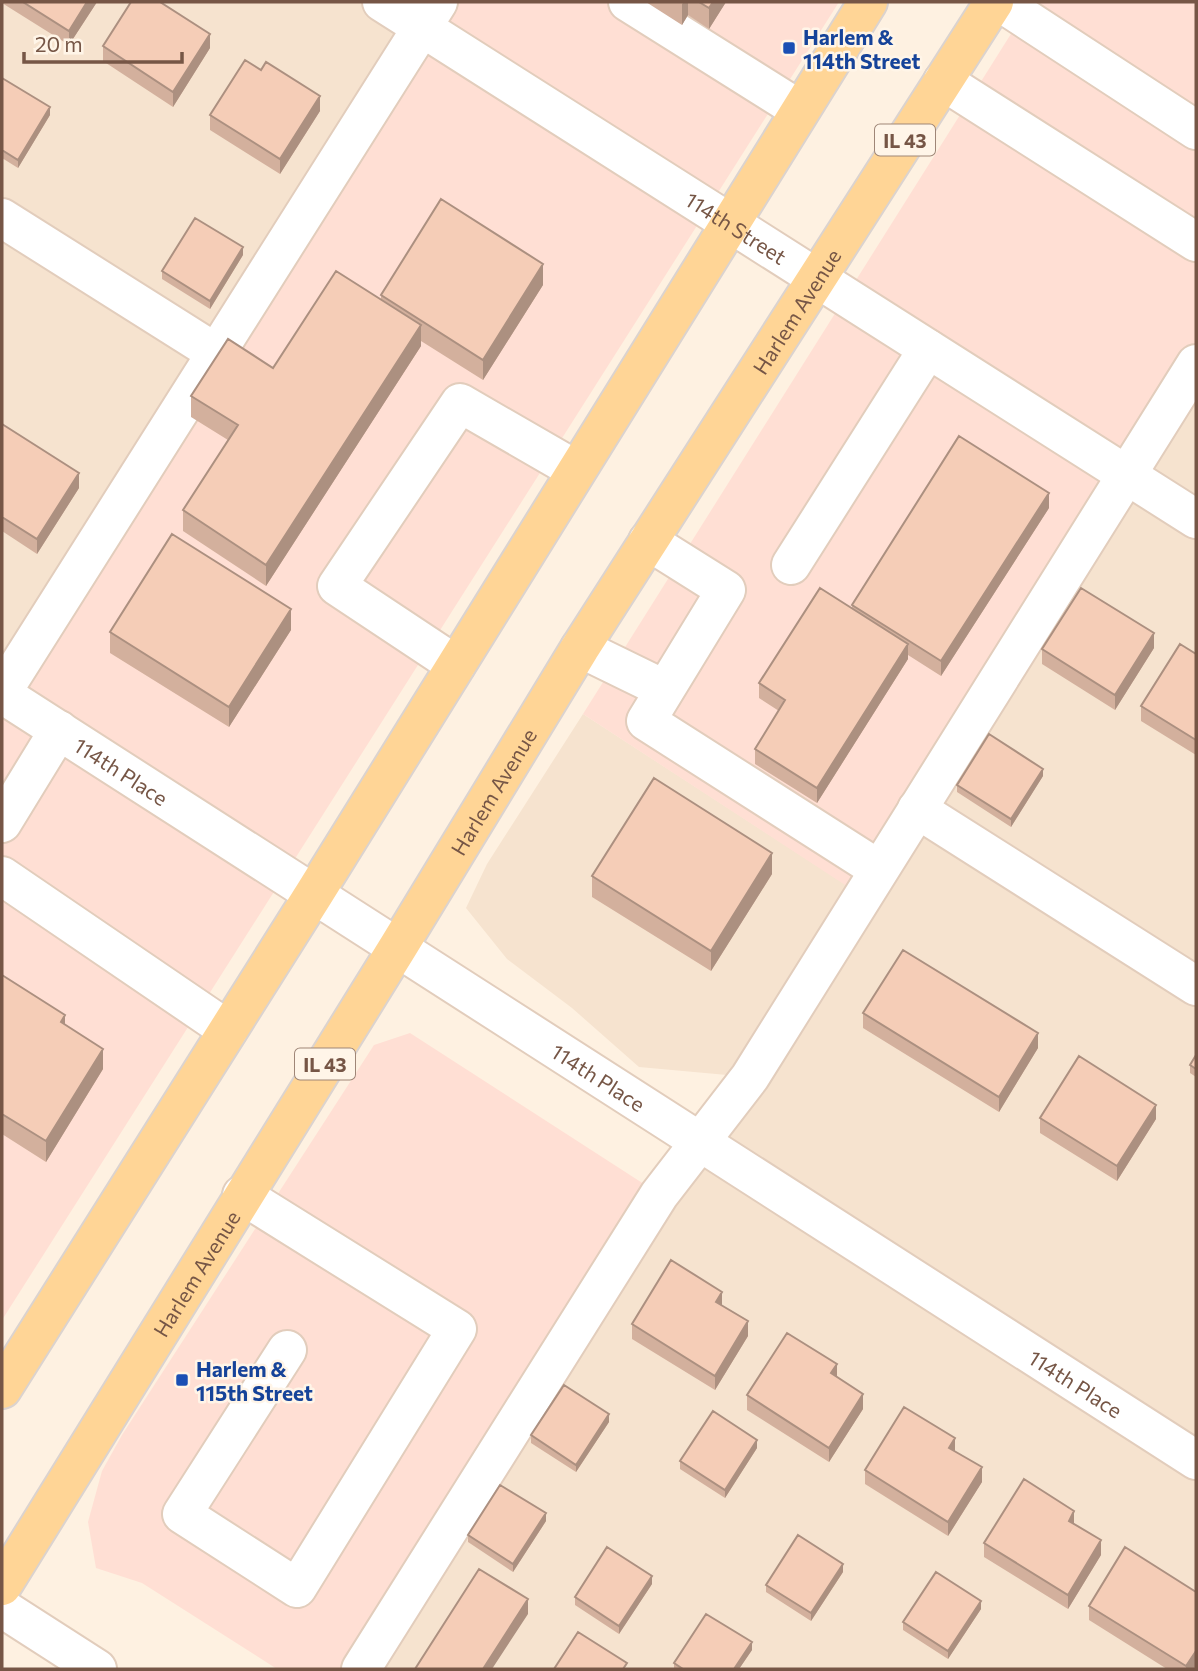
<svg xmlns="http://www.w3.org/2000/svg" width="1198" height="1671" font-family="Commissioner,sans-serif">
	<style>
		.residential { fill: #f6e3cf }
		.commercial { fill: #ffdfd4 }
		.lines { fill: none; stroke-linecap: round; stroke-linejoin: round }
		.minor-casing { stroke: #e2cdbc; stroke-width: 42 }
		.major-casing { stroke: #dbd3cf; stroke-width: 42 }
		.minor { stroke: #fff; stroke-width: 38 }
		.major { stroke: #ffd596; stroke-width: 38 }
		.wall { fill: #d3b09d }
		.shaded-wall { fill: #ac9080 }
		.building { fill: #f5cdb7; stroke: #ac9080; stroke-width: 2 }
		.transit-dot { fill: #1a4fb4; stroke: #fff5e8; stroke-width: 2.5 }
		.labels { text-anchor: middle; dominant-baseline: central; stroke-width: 5; stroke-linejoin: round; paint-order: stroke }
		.shield { fill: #fff5e8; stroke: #9f8677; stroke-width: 2 }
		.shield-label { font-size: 19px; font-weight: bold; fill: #765646 }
		.transit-label { font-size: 21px; font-weight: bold; fill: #164399; stroke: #fff5e8; text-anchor: start }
		.street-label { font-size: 21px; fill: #765646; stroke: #fff5e8 }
	</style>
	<rect width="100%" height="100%" fill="#fef1e1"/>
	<path class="residential" d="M2,2H438L2,692Z
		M1196,364V1669H341L474,1462L749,1077L639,1067L572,1008L507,959L466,908L487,864L583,714L862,895Z"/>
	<path class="commercial" d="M438,2H839L2,1320V692Z
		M1031,2H1196V364L862,896L583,714Z
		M410,1033L647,1186L474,1462L341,1669H277L142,1583L96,1568L88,1522L102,1471L122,1435L374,1045Z"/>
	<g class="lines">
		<g class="minor-casing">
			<g id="minor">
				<path id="s1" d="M382,2L1196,519"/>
				<path d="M628,2L800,110"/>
				<path d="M1000,2L1196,130"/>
				<path d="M943,81L1196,242"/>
				<path d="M2,218L216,353"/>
				<path d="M648,541L726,590L646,721L878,869"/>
				<path d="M791,565L928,349"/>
				<path d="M580,648L664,689"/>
				<path d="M456,665L337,586L460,403L576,470"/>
				<path d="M2,692L438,2"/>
				<path id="s2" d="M2,694L1196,1460"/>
				<path d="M917,809L1196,986"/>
				<path d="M2,823L59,730"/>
				<path d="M2,876L228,1030"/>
				<path d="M242,1195L457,1329L297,1588L182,1514L287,1350"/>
				<path d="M2,1608L97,1669"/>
				<path d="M361,1669L659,1195L750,1077L1196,364"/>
			</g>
		</g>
		<g class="major-casing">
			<g id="major">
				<path d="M2,1389L314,894L868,2"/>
				<path id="s3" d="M2,1586L398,947L580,648L994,2"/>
			</g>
		</g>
		<use href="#minor" class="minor"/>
		<use href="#major" class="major"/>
	</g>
	<path class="wall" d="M2,2H97L69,45L2,3Z
		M646,2H726L709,29L688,15L682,25Z
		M103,46L210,48L173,107L103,61Z
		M2,79L50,115L18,168L2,158Z
		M320,111L280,174L210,130V115Z
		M243,255L210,309L162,279V271Z
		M543,285L483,380L421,341V346L266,586L183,531V510L228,440L191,417V396L273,368L381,300V295Z
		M2,424L79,488L37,554L2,531Z
		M1049,508L941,676L908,655V659L817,803L755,764V749L779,711L759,698V683L852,608V605Z
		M291,630L229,727L110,653V632Z
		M1154,648L1115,710L1042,664V649Z
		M1196,654V755L1141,721V706Z
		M1043,776L1011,827L957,792V785Z
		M772,874L711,971L592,897V876Z
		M2,975L65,1025L103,1069L46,1162L2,1134Z
		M863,1013L1038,1048L999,1112L863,1028Z
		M1196,1055V1077L1190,1073V1065Z
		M1040,1118L1156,1119L1117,1181L1040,1133Z
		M722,1305L748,1336L715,1390L632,1339V1324Z
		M747,1395L863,1409L829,1462L747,1410Z
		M609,1422L576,1472L531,1443V1435Z
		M757,1448L725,1498L680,1469V1461Z
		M865,1470L982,1482L948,1536L865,1484Z
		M546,1521L513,1572L468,1542V1535Z
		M1074,1524L1101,1555L1068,1609L984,1557V1543Z
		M843,1572L811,1621L766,1592V1585Z
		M652,1584L619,1634L575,1605V1597Z
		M1196,1592V1665L1194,1669H1167L1089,1620V1606Z
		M981,1609L948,1659L903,1630V1622Z
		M752,1650L739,1669H674V1663Z"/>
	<path class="shaded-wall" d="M87,2H97L69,45V31Z
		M684,2H688V15L682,25V4Z
		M713,2H726L709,29V8Z
		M210,34V48L173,107V92Z
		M320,96V111L280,174V159Z
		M50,107V115L18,168V160Z
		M243,247V255L210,309V301Z
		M543,264V285L483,380V360Z
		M421,325V346L266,586V565Z
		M79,473V488L37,554V539Z
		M1049,493V508L941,676V661Z
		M291,609V630L229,727V707Z
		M1154,633V648L1115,710V695Z
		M908,644V659L817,803V788Z
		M1043,769V776L1011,827V819Z
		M772,853V874L711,971V951Z
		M65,1015V1035L61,1022Z
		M1038,1033V1048L999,1112V1097Z
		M103,1049V1069L46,1162V1141Z
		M1156,1105V1119L1117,1181V1166Z
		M722,1292V1307L716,1302Z
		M748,1321V1336L715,1390V1376Z
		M837,1364V1379L831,1373Z
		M863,1394V1409L829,1462V1448Z
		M609,1414V1422L576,1472V1465Z
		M955,1438V1453L949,1448Z
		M757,1440V1448L725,1498V1490Z
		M982,1467V1482L948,1536V1522Z
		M1074,1511V1526L1069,1521Z
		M546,1513V1521L513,1572V1564Z
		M1101,1540V1555L1068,1609V1595Z
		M843,1564V1572L811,1621V1613Z
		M652,1576V1584L619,1634V1626Z
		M528,1599V1614L492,1669H483Z
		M981,1601V1609L948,1659V1651Z
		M752,1642V1650L739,1669H734Z
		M1196,1651V1665L1194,1669H1186V1666Z"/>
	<path class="building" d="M23,2H87L69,31Z
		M131,2H160L210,34L173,92L103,46Z
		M699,2H713L709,8Z
		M245,60L261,70L266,62L320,96L280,159L210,115Z
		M2,78L50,107L18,160L2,150Z
		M441,199L543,264L483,360L381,295Z
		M195,218L243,247L210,301L162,271Z
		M336,271L421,325L266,565L183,510L238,425L191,396L228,339L273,368Z
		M2,424L79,473L37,539L2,517Z
		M959,436L1049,493L941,661L852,605Z
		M172,534L291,609L229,707L110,632Z
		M820,588L908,644L817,788L755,749L785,700L759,683Z
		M1081,588L1154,633L1115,695L1042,649Z
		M1180,644L1196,654V740L1141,706Z
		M989,734L1043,769L1011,819L957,785Z
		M654,778L772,853L711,951L592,876Z
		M903,950L1038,1033L999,1097L863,1013Z
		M2,975L65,1015L61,1022L103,1049L46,1141L2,1114Z
		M1196,1055V1069L1190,1065Z
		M1079,1056L1156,1105L1117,1166L1040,1118Z
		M671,1260L722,1292L716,1302L748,1321L715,1376L632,1324Z
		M787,1333L837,1364L831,1373L863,1394L829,1448L747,1395Z
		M564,1385L609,1414L576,1465L531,1435Z
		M904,1407L955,1438L949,1448L982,1467L948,1522L865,1470Z
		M713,1411L757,1440L725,1490L680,1461Z
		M1024,1479L1074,1511L1069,1521L1101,1540L1068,1595L984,1543Z
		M500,1485L546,1513L513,1564L468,1535Z
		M798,1535L843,1564L811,1613L766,1585Z
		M607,1547L652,1576L619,1626L575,1597Z
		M1125,1547L1196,1592V1651L1186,1666L1089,1606Z
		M479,1569L528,1599L483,1669H415Z
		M936,1572L981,1601L948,1651L903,1622Z
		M706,1614L752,1642L734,1669H683L674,1663Z
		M578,1632L627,1663L623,1669H554Z"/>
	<g class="transit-dot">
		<rect x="782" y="41" width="14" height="14" rx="3.5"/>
		<rect x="175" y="1373" width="14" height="14" rx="3.5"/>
	</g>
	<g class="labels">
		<g class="shield">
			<rect x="875" y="124.5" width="60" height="31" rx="5"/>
			<rect x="295" y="1048.5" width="60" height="31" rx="5"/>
		</g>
		<g class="shield-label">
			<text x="905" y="140">IL 43</text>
			<text x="325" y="1064">IL 43</text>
		</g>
		<g class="transit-label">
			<text x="803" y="36">Harlem &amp;<tspan x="803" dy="24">114th Street</tspan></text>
			<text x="196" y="1368">Harlem &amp;<tspan x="196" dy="24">115th Street</tspan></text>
		</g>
		<g class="street-label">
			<text stroke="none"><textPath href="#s1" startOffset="420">114th Street</textPath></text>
			<text stroke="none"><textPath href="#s3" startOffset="1502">Harlem Avenue</textPath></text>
			<text stroke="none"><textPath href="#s2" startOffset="142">114th Place</textPath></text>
			<text stroke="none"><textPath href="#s3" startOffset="934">Harlem Avenue</textPath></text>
			<text stroke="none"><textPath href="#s2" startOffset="709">114th Place</textPath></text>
			<text stroke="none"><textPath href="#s3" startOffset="368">Harlem Avenue</textPath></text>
			<text stroke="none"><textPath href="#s2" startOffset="1276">114th Place</textPath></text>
		</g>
	</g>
	<rect width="1198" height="1671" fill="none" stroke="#765646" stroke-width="7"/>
	<path d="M24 52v10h158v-10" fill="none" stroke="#765646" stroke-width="3.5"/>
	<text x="35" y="52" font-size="21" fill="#765646" stroke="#fff5e8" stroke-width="5" paint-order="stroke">20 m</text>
</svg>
